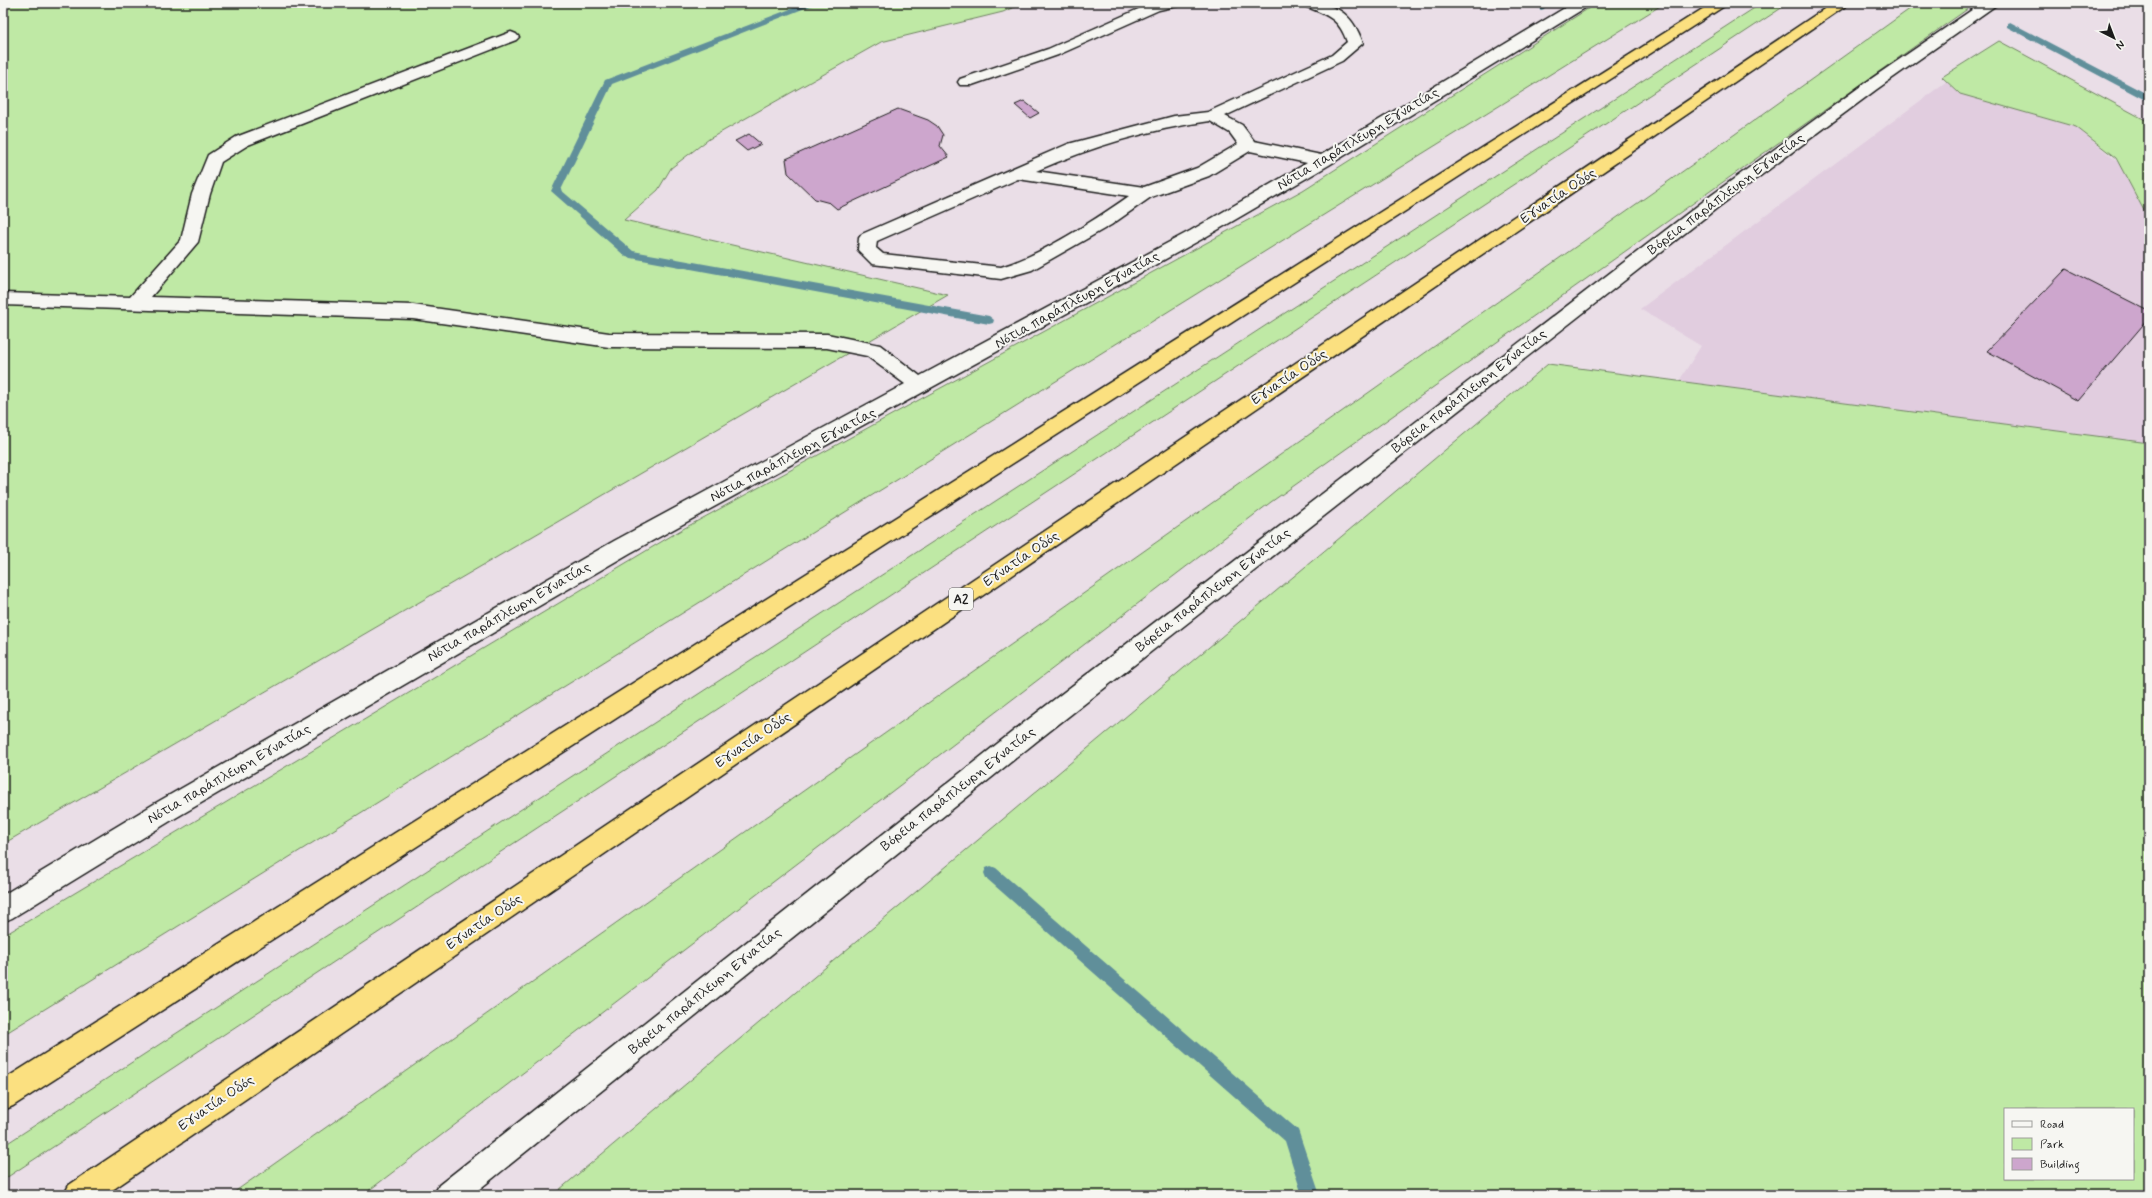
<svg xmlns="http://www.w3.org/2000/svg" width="2152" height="1198" font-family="Mynerve,sans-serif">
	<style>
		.built { fill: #e1cddf }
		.green { fill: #bfe9a5; stroke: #6e8260; fill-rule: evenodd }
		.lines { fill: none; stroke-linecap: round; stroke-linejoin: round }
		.stream { fill: #608f9a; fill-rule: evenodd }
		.building { fill: #cda6cd; stroke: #1c1c1c }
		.minor-casing { stroke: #1c1c1c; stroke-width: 3 }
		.highway-casing { stroke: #1c1c1c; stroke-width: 3 }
		.minor { fill: #f6f6f2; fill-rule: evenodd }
		.highway { fill: #fbe080; fill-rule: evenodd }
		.labels { text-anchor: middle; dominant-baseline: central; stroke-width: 4; stroke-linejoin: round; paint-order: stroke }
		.shield { fill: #f6f6f2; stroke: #5d5d5c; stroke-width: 1 }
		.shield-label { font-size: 13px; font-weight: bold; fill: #1c1c1c }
		.street-label { font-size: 14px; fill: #1c1c1c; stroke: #f6f6f2 }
	</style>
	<rect width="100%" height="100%" fill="#eadee7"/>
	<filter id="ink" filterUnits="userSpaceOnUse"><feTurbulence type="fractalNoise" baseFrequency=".025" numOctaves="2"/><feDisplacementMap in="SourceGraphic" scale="8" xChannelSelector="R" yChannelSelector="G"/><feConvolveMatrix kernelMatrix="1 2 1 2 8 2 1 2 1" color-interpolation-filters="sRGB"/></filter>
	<g filter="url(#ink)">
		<path class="built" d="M1947,81L1960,94L2076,127L2119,163L2149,220V443L1679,381L1701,346L1640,309Z"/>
		<path class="green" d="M3,3H1023L1003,12L881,42L709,139L671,168L658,190L624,220L948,295L3,844Z
			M1597,3H1665L3,1035V936L681,530L1303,190Z
			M1762,3H1789L3,1180V1146Z
			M1918,3H1976L1271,502L363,1195H230L1703,157Z
			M1999,41L2149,122V220L2116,158L2076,127L1960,94L1942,77Z
			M1548,364L2149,443V1195H553ZM2005,1109H2133V1179H2005Z"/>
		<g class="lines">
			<path class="stream" d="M806,3H818L612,84L561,190L633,251L989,316L994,320L993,323L989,324L626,257L551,191L605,80Z
				M1539,3H1547L1544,9L1541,10L1537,7Z
				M2010,22L2149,95V102L2007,27V23Z
				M991,866L996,868L1298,1130L1320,1195H1302L1285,1141L986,878L984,873L986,868Z"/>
		</g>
		<path class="building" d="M1024,101L1039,113L1030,118L1015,105Z
			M898,109L928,120L937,126L943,135L940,146L949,157L837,209L830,203L815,199L788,173L786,159Z
			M749,134L761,144L747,151L735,141Z
			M2066,269L2149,311V318L2078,401L1987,351Z"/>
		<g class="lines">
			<g class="minor-casing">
				<path id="minor" d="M1152,3H1179L1177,6L1159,10L1058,55L972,85H960L958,82L960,79L1048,49Z
					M1303,3C1335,3 1351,11 1363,43L1342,61L1225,116L1242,125L1254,141L1321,155L1573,3H1590L1588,6L1329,165L1202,239L630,553L172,820L12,918L3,922V895L154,804L614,541L905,384L867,356L827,348L609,347L413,319L3,305V293L130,297L181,240L192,194L208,155L236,137L511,32L516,34L519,37L516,40L248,145L221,162L210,194L198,242L151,297L413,305L609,333L827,334L880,345L920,376L1190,231L1307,163L1250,151L1209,176L1151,197L1111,225L1032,270L1001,279L872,264L858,250L859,238L862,234L1068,144L1174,116L1208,112L1332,55L1347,42C1339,18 1327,15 1305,6ZM1210,121L1230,133L1238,144L1197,168L1144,187L1036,171C1091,147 1150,129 1210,121ZM1018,179L1129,196C1093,221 1042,255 1001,267L883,254L876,248L877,241Z
					M1982,3H1999L1877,89L1717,208L1037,741L472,1195H434L439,1185L1021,725L1705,200L1865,83Z"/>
			</g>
			<g class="highway-casing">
				<path id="highway" d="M1712,3H1729L13,1106L3,1110V1080Z
					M1833,3H1850L105,1195H64L69,1185Z"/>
			</g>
			<use href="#minor" class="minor"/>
			<use href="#highway" class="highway"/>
		</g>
	</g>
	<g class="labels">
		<rect class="shield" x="949" y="588" width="24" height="22" rx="3"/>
		<g class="shield-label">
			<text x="961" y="599">Α2</text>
		</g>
		<g class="street-label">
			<text transform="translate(1358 139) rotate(-31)">Νότια παράπλευρη Εγνατίας</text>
			<text transform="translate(1726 194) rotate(-37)">Βόρεια παράπλευρη Εγνατίας</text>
			<text transform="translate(1558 196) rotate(-34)">Εγνατία Οδός</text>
			<text transform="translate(1077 300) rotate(-29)">Νότια παράπλευρη Εγνατίας</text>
			<text transform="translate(1289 377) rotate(-34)">Εγνατία Οδός</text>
			<text transform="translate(1469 391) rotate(-38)">Βόρεια παράπλευρη Εγνατίας</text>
			<text transform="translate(793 455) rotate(-28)">Νότια παράπλευρη Εγνατίας</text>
			<text transform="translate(1021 559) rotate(-34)">Εγνατία Οδός</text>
			<text transform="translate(1213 590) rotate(-38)">Βόρεια παράπλευρη Εγνατίας</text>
			<text transform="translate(509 612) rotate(-30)">Νότια παράπλευρη Εγνατίας</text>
			<text transform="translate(753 740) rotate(-34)">Εγνατία Οδός</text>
			<text transform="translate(229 774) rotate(-30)">Νότια παράπλευρη Εγνατίας</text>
			<text transform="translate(958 789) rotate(-38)">Βόρεια παράπλευρη Εγνατίας</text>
			<text transform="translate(484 922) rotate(-34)">Εγνατία Οδός</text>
			<text transform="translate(705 991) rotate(-39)">Βόρεια παράπλευρη Εγνατίας</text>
			<text transform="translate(216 1103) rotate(-34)">Εγνατία Οδός</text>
		</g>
	</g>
	<rect width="2152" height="1198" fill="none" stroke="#f6f6f2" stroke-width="16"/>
	<rect x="8" y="8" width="2136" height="1182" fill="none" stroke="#1c1c1c" stroke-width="1.5" filter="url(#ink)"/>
	<rect x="2004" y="1108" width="130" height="72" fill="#f6f6f2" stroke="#9f9f9c"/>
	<rect x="2012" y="1121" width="20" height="6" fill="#f6f6f2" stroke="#9f9f9c"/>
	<text x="2040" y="1128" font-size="12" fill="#1c1c1c">Road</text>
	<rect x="2012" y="1138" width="20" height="12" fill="#bfe9a5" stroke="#9f9f9c"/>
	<text x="2040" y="1148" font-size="12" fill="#1c1c1c">Park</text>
	<rect x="2012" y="1158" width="20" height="12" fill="#cda6cd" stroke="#9f9f9c"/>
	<text x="2040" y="1168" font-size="12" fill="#1c1c1c">Building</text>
	<g transform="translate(2114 38) rotate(138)" stroke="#f6f6f2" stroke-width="3" paint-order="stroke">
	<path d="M0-3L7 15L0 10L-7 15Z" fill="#1c1c1c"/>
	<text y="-6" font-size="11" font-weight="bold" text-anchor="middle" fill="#1c1c1c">N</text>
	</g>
</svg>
